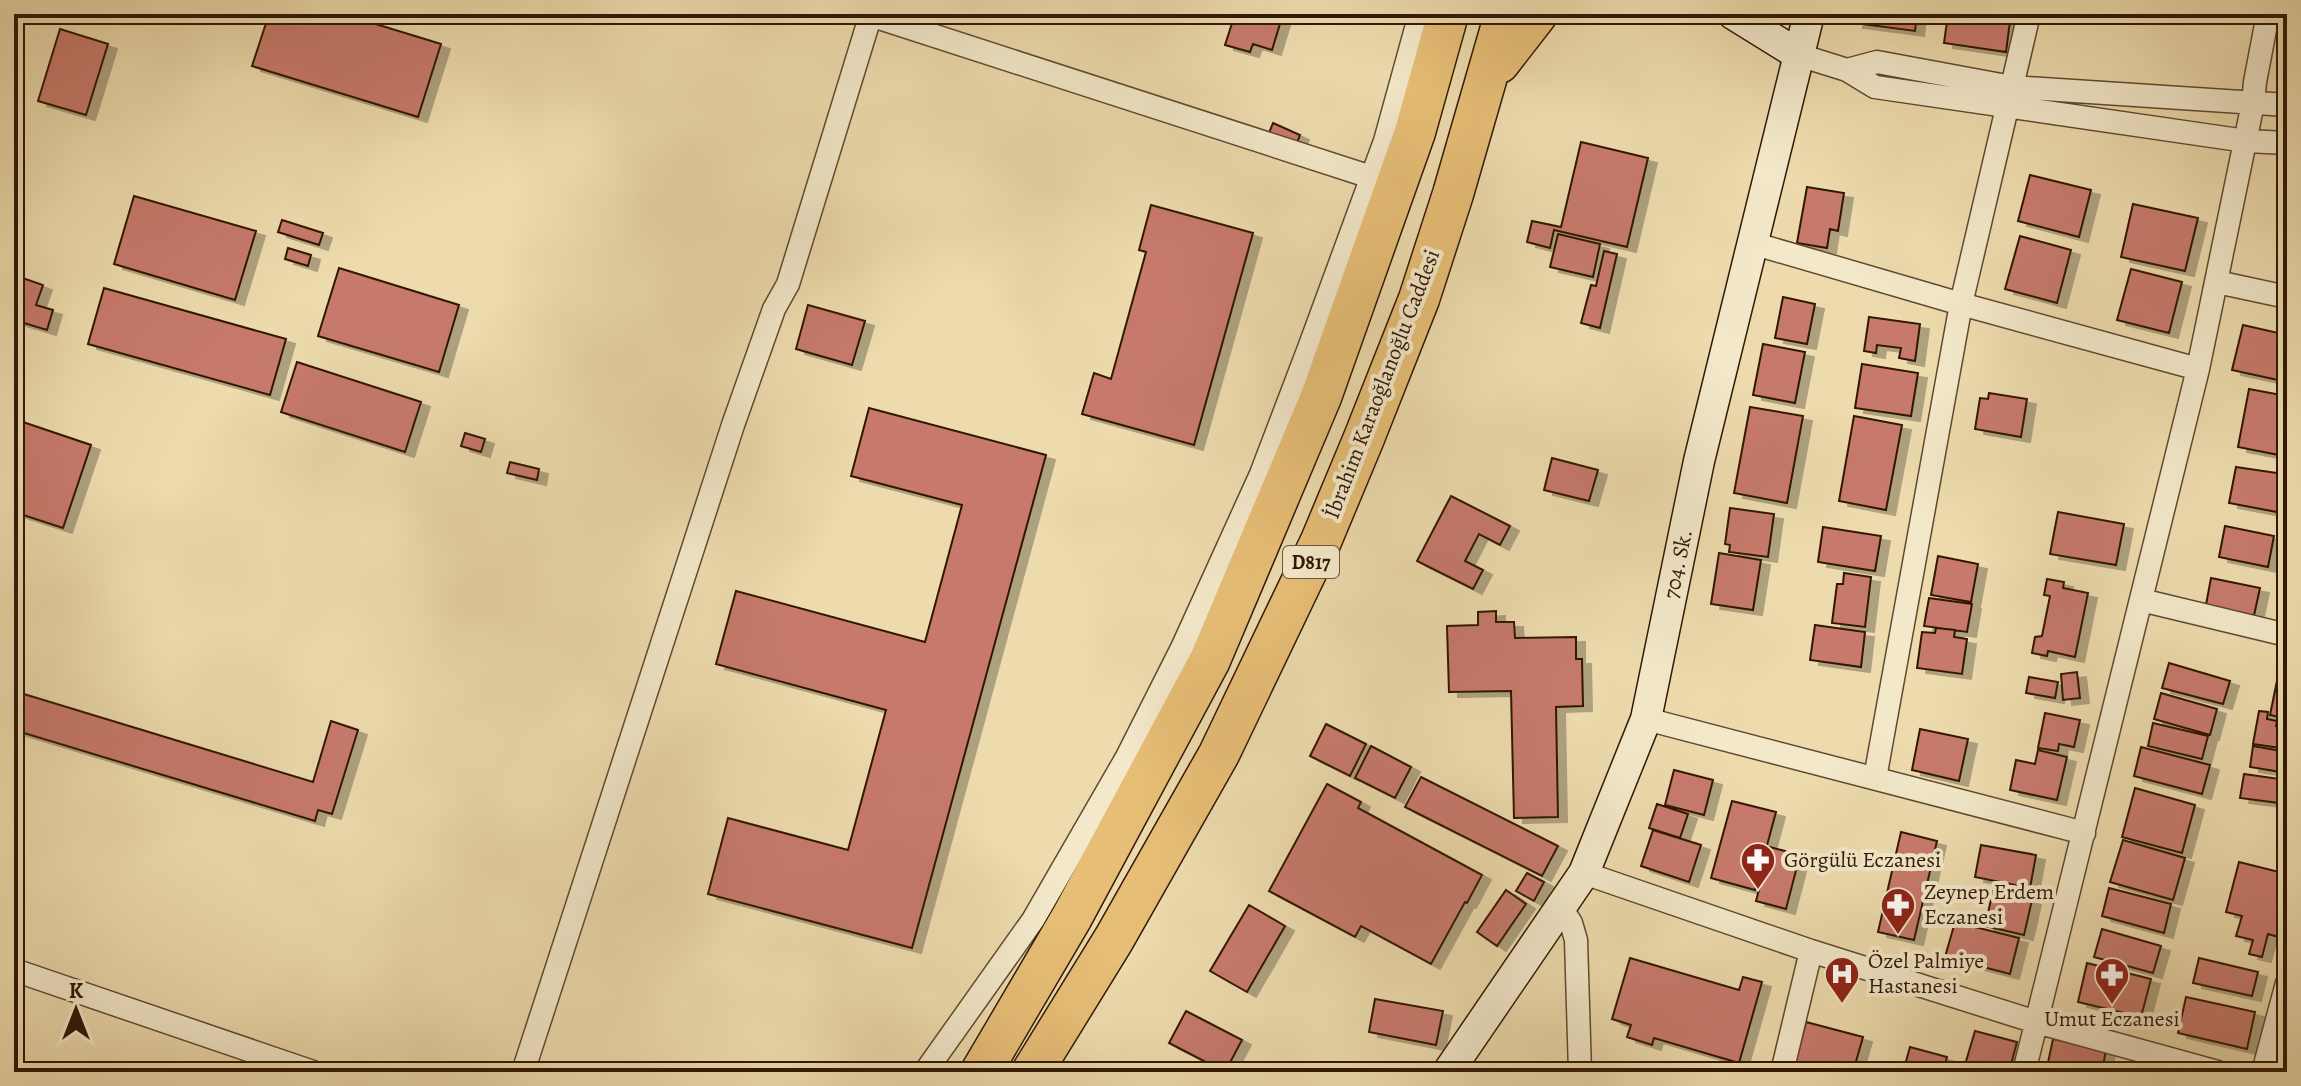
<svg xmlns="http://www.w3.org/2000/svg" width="2301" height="1086" font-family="Alegreya,serif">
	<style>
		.building { fill: #c77a6c; stroke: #301805; stroke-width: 2; filter: url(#shadow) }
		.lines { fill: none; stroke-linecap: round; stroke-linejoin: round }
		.street-casing { stroke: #5f492f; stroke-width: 25 }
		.secondary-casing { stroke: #301805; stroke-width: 33 }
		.highway-casing { stroke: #301805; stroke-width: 43 }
		.street { stroke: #f3e8ca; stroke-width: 22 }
		.secondary { stroke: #f3e8ca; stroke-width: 30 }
		.highway { stroke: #e6be76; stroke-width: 40 }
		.labels { text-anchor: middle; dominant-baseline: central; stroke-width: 8; stroke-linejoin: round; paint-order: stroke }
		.shield { fill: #f3e8ca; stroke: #6a5640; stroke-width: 2 }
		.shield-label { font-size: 20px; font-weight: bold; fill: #301805 }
		.street-label { font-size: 22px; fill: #301805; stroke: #f3e8ca }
		.poi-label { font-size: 22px; fill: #301805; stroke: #f3e8ca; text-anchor: start }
	</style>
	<defs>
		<filter id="shadow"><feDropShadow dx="9" dy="5" stdDeviation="0" flood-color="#0004"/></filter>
	</defs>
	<rect width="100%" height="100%" fill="#eddbad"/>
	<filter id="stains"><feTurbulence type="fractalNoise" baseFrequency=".0025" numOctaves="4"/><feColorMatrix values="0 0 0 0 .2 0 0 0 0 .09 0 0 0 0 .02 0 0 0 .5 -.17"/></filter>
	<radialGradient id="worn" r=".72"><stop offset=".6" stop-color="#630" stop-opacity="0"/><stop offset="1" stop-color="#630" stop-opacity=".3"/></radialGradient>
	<path class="building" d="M269,14H343L441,44L418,117L252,66Z
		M1235,14H1283L1272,50L1253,44L1250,52L1225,45Z
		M1855,14H1917L1915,31L1854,23Z
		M1948,14H2011L2006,52L1944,43Z
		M60,29L108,44L86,115L38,101Z
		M1273,123L1300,135L1294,150L1267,138Z
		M1581,142L1648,158L1627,247L1554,230L1550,248L1527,242L1532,221L1561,227Z
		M2030,175L2091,190L2079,237L2018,221Z
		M2282,184H2287V254L2283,255Z
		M1807,187L1844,193L1838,231L1830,229L1827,248L1797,243Z
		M134,196L256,231L235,300L114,264Z
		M2133,204L2198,218L2185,271L2121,257Z
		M1151,205L1253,233L1194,445L1082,414L1094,373L1111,379L1146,252L1139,250Z
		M282,220L323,233L319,245L278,232Z
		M1558,234L1600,244L1593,277L1550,267Z
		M2020,236L2071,250L2057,303L2005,289Z
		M288,248L311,255L308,266L285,259Z
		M1604,251L1617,254L1600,328L1581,323L1591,285L1596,286Z
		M339,268L459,305L439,372L318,336Z
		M2131,269L2182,282L2169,333L2117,320Z
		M14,275L43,285L36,305L53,310L47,330L14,320Z
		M104,288L286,339L270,395L88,344Z
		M1783,297L1815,304L1807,344L1775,338Z
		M808,305L865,321L852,365L796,349Z
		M1869,317L1920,324L1915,361L1899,358L1901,348L1877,345L1876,353L1864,351Z
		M2243,325L2287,335V382L2232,370Z
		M1763,344L1805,352L1795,403L1753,395Z
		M297,362L421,402L405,452L281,412Z
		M1862,364L1918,373L1911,416L1855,408Z
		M2249,389L2287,396V440L2284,456L2238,447Z
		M1989,393L2027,399L2021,437L1975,429L1980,398L1988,399Z
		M1750,407L1803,416L1787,503L1734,493Z
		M869,408L1046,455L912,948L708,894L728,818L848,850L886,710L716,664L736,591L925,642L962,505L851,476Z
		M1854,416L1902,425L1886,510L1839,501Z
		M14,419L91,445L63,528L14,512Z
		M465,433L485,439L481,452L461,446Z
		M1552,458L1598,470L1589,501L1544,490Z
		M510,462L539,469L537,480L507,473Z
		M2236,467L2284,474L2277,512L2229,503Z
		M1451,496L1510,526L1500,545L1479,534L1465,561L1483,570L1473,589L1417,561Z
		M1730,508L1774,514L1768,557L1729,552L1730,545L1725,544Z
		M2058,512L2124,524L2116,565L2050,554Z
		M2225,526L2274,536L2268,567L2219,557Z
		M1823,527L1881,536L1875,571L1818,562Z
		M1719,553L1761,560L1753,610L1711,604Z
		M1938,556L1978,564L1971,602L1931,595Z
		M1844,573L1871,577L1865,627L1832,623L1837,584H1843Z
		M2211,578L2260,588L2253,620L2205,610Z
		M2047,579L2064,582L2063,588L2088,593L2075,657L2048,651L2047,656L2032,653L2035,637L2042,636L2050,596L2044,595Z
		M1929,598L1972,604L1967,632L1924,626Z
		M1496,611V622H1514L1515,638L1576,637V659H1582L1583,706L1556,707L1558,817L1514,818L1511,691L1449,692L1447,626L1478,625V612Z
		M1815,625L1865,632L1861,667L1810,660Z
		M1936,628L1955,630L1954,637L1967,639L1962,674L1917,668L1922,632L1935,633Z
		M2169,663L2230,681L2223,704L2162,688Z
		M2279,671L2287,673V719L2270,715Z
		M2077,672L2080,698L2063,700L2061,674Z
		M2029,677L2058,682L2055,698L2026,693Z
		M14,691L313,782L331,721L358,730L332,814L318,810L315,821L14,730Z
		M2161,693L2217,709L2210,735L2154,719Z
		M2259,711L2268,712L2267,719L2277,721L2276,726L2287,728V749L2253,744Z
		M2045,713L2080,720L2074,747L2059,744L2058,751L2038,748Z
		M2153,723L2208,736L2202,759L2148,746Z
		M1326,724L1366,744L1350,776L1310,756Z
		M1920,729L1968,739L1959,781L1912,770Z
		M1371,746L1411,767L1395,798L1355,778Z
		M2253,746L2287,752V773L2250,767Z
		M2141,747L2210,765L2202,794L2134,776Z
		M2038,750L2067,757L2057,800L2010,790L2016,760L2035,764Z
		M1674,770L1713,780L1704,815L1665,805Z
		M2244,774L2287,780V804L2240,798Z
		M1421,777L1558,846L1542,876L1405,807Z
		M1327,784L1361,802L1358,808L1482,875L1467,903L1465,902L1431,964L1361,926L1355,937L1269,891Z
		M2135,788L2195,805L2182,853L2122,837Z
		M1732,801L1776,812L1755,890L1711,878Z
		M1657,804L1688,814L1680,838L1649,828Z
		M1653,830L1701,845L1689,882L1641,866Z
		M1901,832L1937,841L1914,940L1878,932Z
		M2123,840L2185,858L2173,900L2110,882Z
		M1981,845L2036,855L2030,888L1975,877Z
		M1770,847L1800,855L1786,909L1756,901Z
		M2239,862L2287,874V919L2282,938L2268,934L2262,957L2249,954L2253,940L2236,936L2242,916L2226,912Z
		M1527,873L1544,882L1534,901L1516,891Z
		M2109,888L2171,904L2164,933L2102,916Z
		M1506,890L1526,904L1497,946L1477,932Z
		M1993,891L2032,900L2024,935L1985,926Z
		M1249,905L1285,926L1247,992L1210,971Z
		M1955,922L2019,938L2010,974L1945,957Z
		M2102,929L2161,946L2153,973L2094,957Z
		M1630,958L1739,990L1743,977L1762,982L1739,1063L1654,1038L1652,1045L1627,1037L1631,1025L1612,1019Z
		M2199,958L2258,972L2252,996L2193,983Z
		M2087,963L2151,979L2141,1017L2078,1002Z
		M2186,997L2255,1012L2247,1049L2178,1033Z
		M1375,999L1443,1011L1436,1045L1369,1032Z
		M1186,1011L1242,1040L1225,1072L1169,1043Z
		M1806,1022L1863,1037L1853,1072H1793Z
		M1975,1031L2017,1042L2009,1072H1979L1964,1068Z
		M2053,1039L2106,1050L2102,1071L2072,1065L2071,1072H2046Z
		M1910,1047L1947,1057L1943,1072H1903Z
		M2109,1062L2149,1070V1072H2107Z"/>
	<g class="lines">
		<g class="street-casing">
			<path id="street" d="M867,14L1371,177
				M1799,55L1847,70L1875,87L2246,141L2287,143
				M1847,70L1877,62L2012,87L2287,105
				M1752,243L1961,304L2198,369
				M2217,282L2287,297
				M2141,600L2287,635
				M1646,719L2084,833
				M1875,778L1961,304L2029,14
				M1584,873L1811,951L2036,1022L2218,1072
				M1561,907L1571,923L1576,940L1580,1072
				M14,970L313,1072
				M523,1072L733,425L774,309L788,284L871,14
				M925,1072L1033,920L1127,757L1182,648L1261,474L1309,348L1385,141L1420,14
				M1782,1072L1811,951
				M2024,1072L2198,369L2253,103L2255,82L2268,14
				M2263,1072L2287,983"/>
		</g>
		<g class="secondary-casing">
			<path id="secondary" d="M1733,14L1799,55
				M1448,1072L1584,873L1646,719L1699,461L1809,14"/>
		</g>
		<g class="highway-casing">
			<path id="highway" d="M1499,63L1537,14
				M981,1072L1072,917L1210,660L1321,397L1415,132L1448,14
				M1032,1072L1114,939L1219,754L1321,541L1364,438L1419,299L1453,194L1505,14"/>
		</g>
		<use href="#street" class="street"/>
		<use href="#secondary" class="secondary"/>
		<use href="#highway" class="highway"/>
	</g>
	<defs>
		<g id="pharmacy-pin" transform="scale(1.8)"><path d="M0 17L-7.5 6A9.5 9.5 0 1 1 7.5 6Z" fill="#8f2418" stroke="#f3e8ca"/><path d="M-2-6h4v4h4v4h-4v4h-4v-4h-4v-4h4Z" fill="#fff"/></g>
		<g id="hospital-pin" transform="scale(1.8)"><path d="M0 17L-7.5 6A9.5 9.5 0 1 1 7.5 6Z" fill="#8f2418" stroke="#f3e8ca"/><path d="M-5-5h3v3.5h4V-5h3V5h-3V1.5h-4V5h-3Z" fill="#fff"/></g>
	</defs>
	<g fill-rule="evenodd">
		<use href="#pharmacy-pin" x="1758" y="860"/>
		<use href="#pharmacy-pin" x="1898" y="905"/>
		<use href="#hospital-pin" x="1842" y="974"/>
		<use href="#pharmacy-pin" x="2112" y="975"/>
	</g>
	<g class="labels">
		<rect class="shield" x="1283" y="546" width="56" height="32" rx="6"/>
		<g class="shield-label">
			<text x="1311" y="562">D817</text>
		</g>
		<g class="street-label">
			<text transform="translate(1382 384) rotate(-69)">İbrahim Karaoğlanoğlu Caddesi</text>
			<text transform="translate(1678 564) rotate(-78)">704. Sk.</text>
		</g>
		<g class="poi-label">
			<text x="1784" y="860">Görgülü Eczanesi</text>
			<text x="1924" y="892">Zeynep Erdem<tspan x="1924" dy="25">Eczanesi</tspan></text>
			<text x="1868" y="961">Özel Palmiye<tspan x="1868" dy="25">Hastanesi</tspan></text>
			<text x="2112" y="1019" text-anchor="middle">Umut Eczanesi</text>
		</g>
	</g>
	<rect width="2301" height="1086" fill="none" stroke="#eddbad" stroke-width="48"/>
	<rect x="16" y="16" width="2269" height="1054" fill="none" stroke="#301805" stroke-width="4"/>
	<rect x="24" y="24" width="2253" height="1038" fill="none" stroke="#301805" stroke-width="2"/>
	<g transform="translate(76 1010)" stroke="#f3e8ca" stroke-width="6" paint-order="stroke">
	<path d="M0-6L14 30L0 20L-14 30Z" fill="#301805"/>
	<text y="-12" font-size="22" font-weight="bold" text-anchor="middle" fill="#301805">K</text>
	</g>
	<rect width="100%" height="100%" filter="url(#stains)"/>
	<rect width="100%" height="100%" fill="url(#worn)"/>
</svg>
